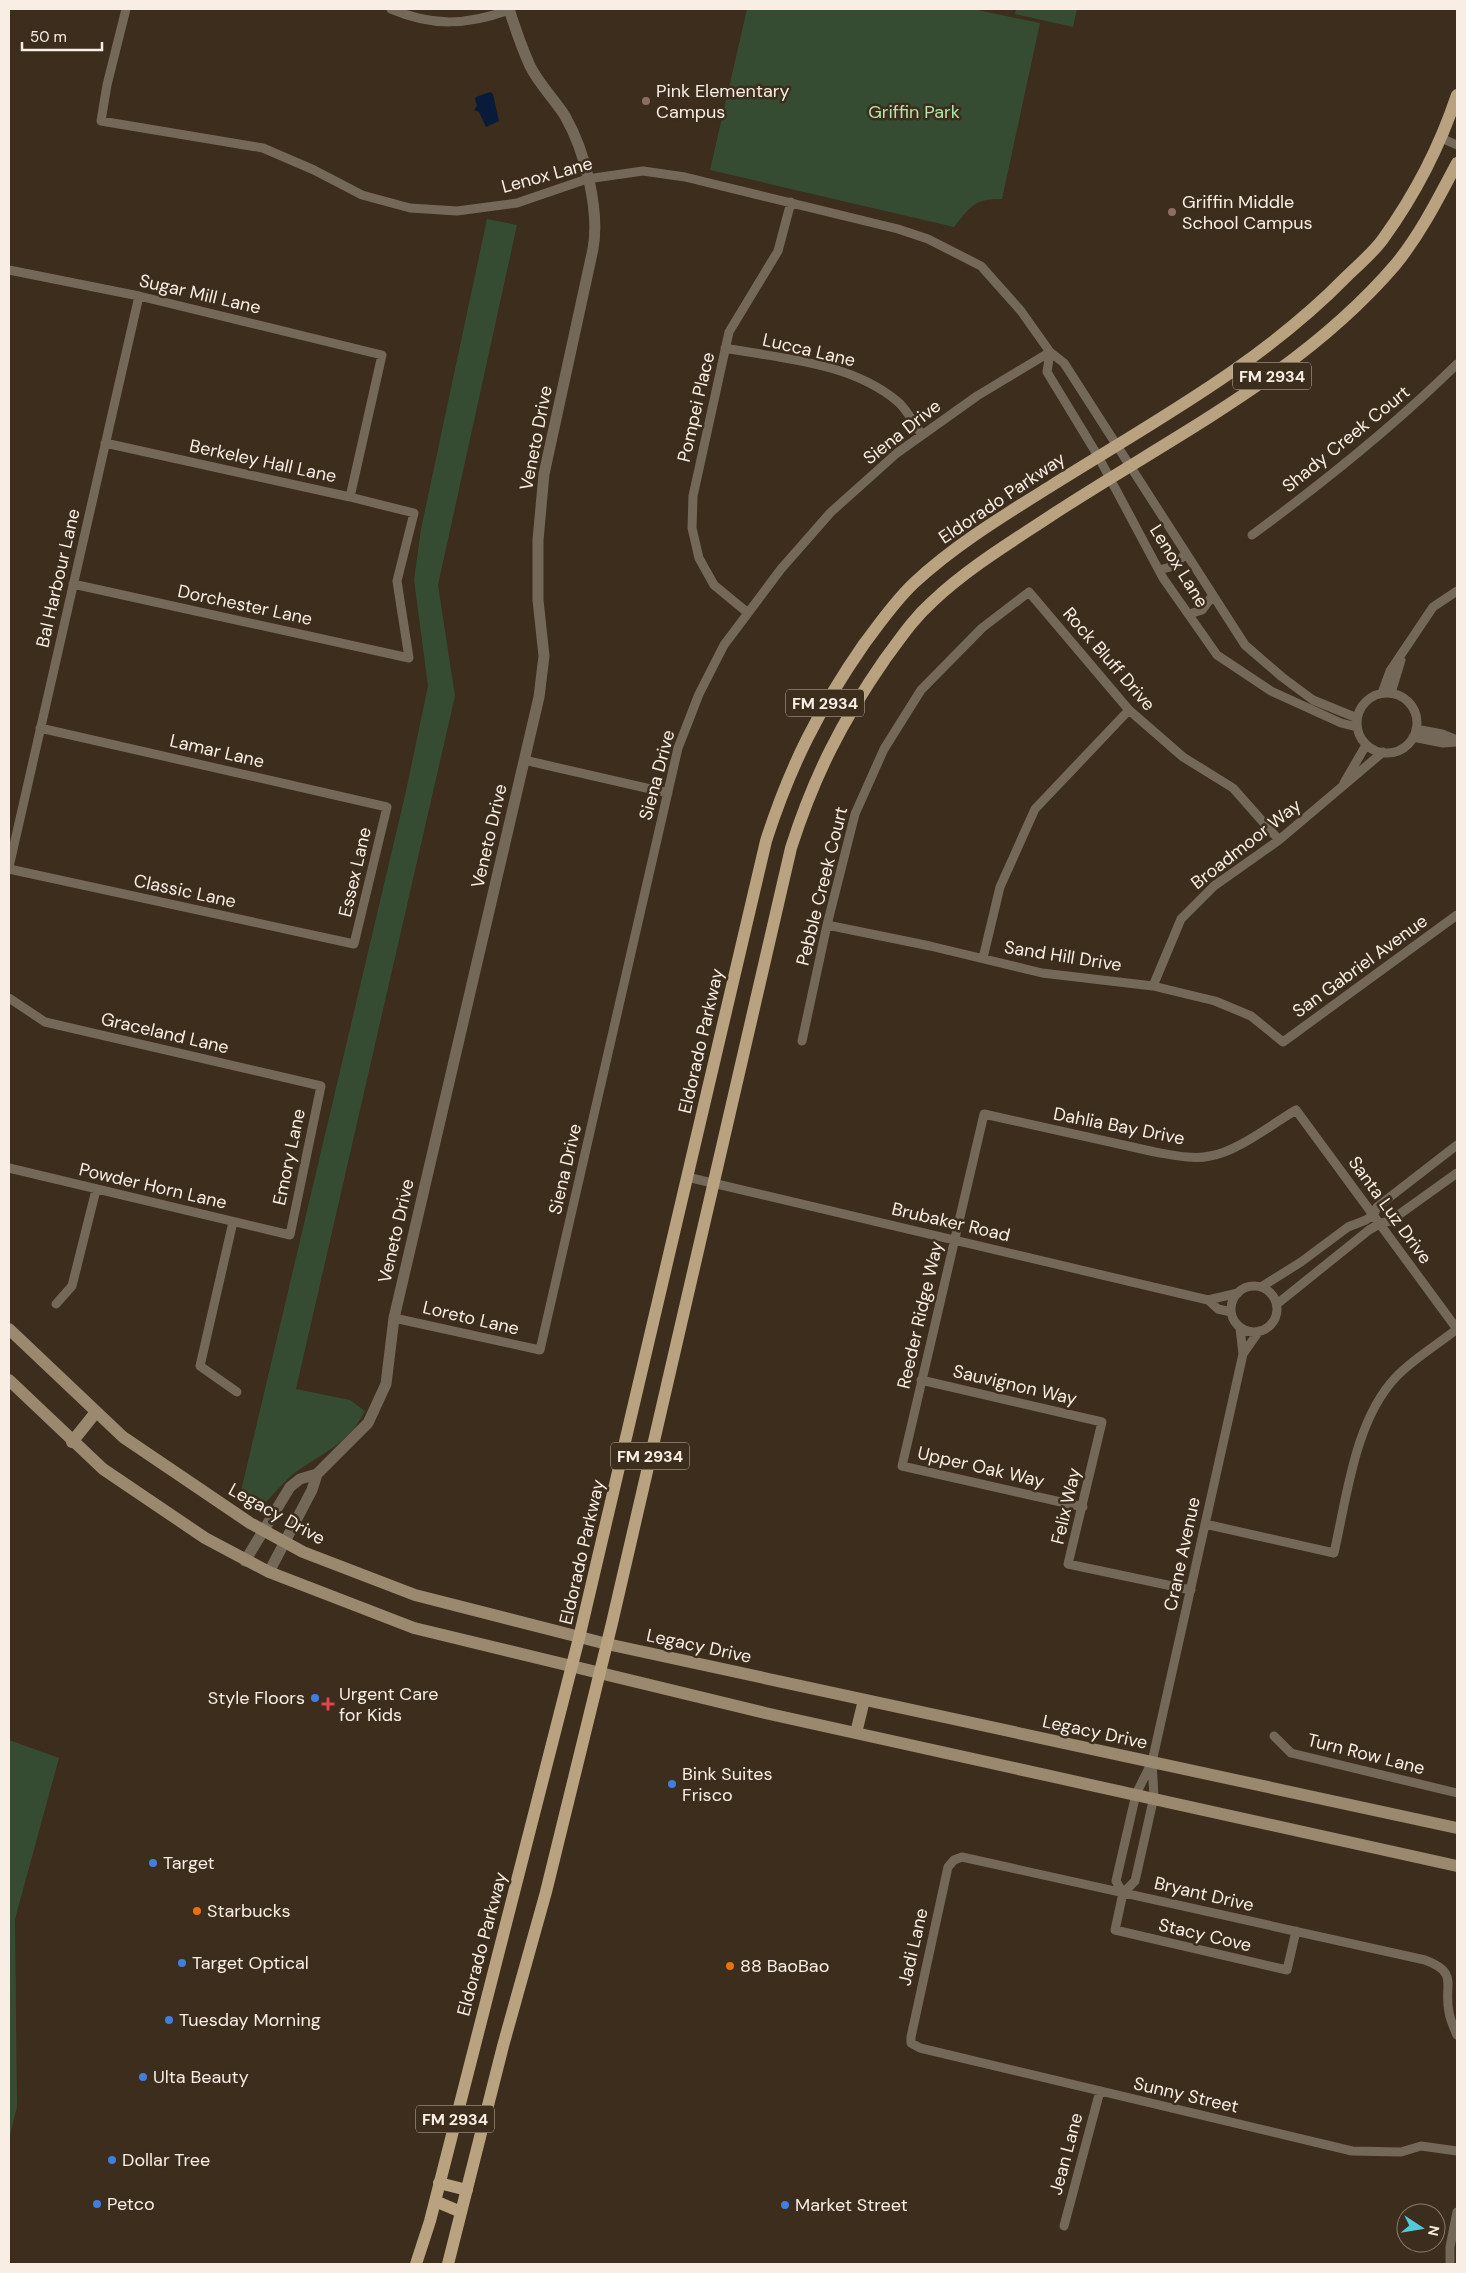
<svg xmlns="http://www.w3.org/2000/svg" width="1466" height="2273" font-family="'DM Sans',sans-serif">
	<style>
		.green { fill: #354c32 }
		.water { fill: #0a1b39 }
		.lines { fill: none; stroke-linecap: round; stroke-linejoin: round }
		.minor { stroke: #746959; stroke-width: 9 }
		.tertiary { stroke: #746959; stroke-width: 11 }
		.secondary { stroke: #9a896f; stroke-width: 12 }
		.primary { stroke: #b8a27f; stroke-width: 12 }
		.education-dot { fill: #8d6e63; stroke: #3c2d1d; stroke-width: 2 }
		.shop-dot { fill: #3f7fe0; stroke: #3c2d1d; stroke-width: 2 }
		.health-dot { fill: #e0444e; stroke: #3c2d1d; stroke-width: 2 }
		.food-dot { fill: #e8710a; stroke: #3c2d1d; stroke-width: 2 }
		.labels { text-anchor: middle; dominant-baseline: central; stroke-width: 5; stroke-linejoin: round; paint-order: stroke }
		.shield { fill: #3c2d1d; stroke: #c0b4a8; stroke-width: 1 }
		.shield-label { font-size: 16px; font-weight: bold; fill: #f8eee4 }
		.poi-label { font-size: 18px; fill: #f8eee4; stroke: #3c2d1d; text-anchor: start }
		.park-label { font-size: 18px; fill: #b3e5ac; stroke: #3c2d1d }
		.street-label { font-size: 18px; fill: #f8eee4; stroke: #3c2d1d }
	</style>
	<rect width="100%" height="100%" fill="#3c2d1d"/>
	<path class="green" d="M747,9H973L1040,23L1002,199C975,198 970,207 954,227L710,170Z
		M1016,9H1077L1073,27L1015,14Z
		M487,219L517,225L438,585L455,696L296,1389L350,1400L365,1411C348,1444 324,1452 296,1472C285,1480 275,1493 265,1503L241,1491L406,791L428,686L414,580L421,529Z
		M9,1740L59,1758L15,1919L17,2107L9,2139Z"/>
	<path class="water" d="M490,92L493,94L499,121L486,127L479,112L474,110L477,106L475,99L476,97Z"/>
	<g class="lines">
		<path class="minor" d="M126,9L107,85L101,121L263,148L314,170L362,195L410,208L457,211L517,203L587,179L643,171L685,177L898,229L928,239L981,266L1021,311L1050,352L1064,363L1245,645L1282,677L1313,700L1357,718
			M391,9C433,27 467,25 509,10
			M1441,138L1457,145
			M9,270L139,296L382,355L350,497
			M725,348C783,359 850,362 897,401C907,409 914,424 922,435
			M1050,352L1047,372L1098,456L1163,578L1217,655L1271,691L1341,723L1357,727
			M1252,535C1324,482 1393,427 1457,364
			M1159,570L1174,566L1186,553
			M73,584L409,658L397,581L414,513L350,497L105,443
			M748,613L714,585L699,558L692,528L693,496L729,332L778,251L791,202
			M1189,614L1202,610L1213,595
			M1382,693L1390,671L1433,607L1457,591
			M1391,693L1401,660
			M1357 723a30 30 0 1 1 60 0a30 30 0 1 1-60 0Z
			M1416,729L1442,734L1457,740
			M1413,737L1443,743L1457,742
			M524,760L668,793
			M1344,783L1366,745
			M9,867L139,296
			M9,869L354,944L387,807L40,728
			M827,925L930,946L1042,973L1153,986L1215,1001L1251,1016L1283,1042L1457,915
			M983,958L1000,887L1035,809L1129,710
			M1153,986L1181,919L1214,886L1279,840L1383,752
			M9,998L45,1022L321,1086L290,1235L9,1168
			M802,1041L827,925L855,814L884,749L921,690L982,628L1029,592L1129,710L1183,757L1233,788L1279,840
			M687,1177L1208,1300L1238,1293
			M233,1222L200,1366L237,1392
			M1231 1309a23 23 0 1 1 46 0a23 23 0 1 1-46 0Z
			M1261,1287L1301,1262L1348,1227L1366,1220L1374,1214L1377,1207L1457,1145
			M1208,1300L1218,1309L1231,1312
			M56,1304L72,1286L96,1190
			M1277,1304L1369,1230L1381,1223L1390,1221L1457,1173
			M394,1318L540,1350L678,748L699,694L724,645L781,569L831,512L897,453L977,396L1050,352
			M1243,1354L1259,1331
			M921,1380L1102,1422L1068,1564L1191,1590
			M1083,1507L902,1466L984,1114L1155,1152C1173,1155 1193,1160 1210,1156C1237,1152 1272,1124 1296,1110L1457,1329C1437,1345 1413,1359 1396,1377C1355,1420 1347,1496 1334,1553L1205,1524
			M1274,1736L1291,1753L1457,1793
			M1123,1893L1116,1881L1136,1794L1152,1762L1243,1354L1240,1328
			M1123,1893L1115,1930L1287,1970L1296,1931
			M1123,1893L1135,1881L1151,1810L1154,1797L1152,1762
			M1457,2035C1454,2028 1450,2020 1449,2012C1443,1985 1460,1973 1425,1960L962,1857L954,1860L948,1867L911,2037V2043L920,2048L1352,2151L1401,2152L1421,2146L1457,2151
			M1064,2226L1100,2091
			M1450,2264V2247L1457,2212"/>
		<path class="tertiary" d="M245,1561L290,1487L300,1479L317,1474L368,1423L386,1384L394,1318L539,697L544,656L538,600V540L544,474L593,249C600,210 585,151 565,116C554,99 539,84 530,66C522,48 515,28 509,9
			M269,1572L312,1490L317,1474"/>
		<path class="secondary" d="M9,1329L123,1437L250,1523L303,1552L415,1595L607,1644L1457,1828
			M9,1380L103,1469L205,1538L269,1572L414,1628L765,1713L1457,1866
			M72,1442L96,1412
			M856,1733L864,1700"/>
		<path class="primary" d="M439,2183L467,2190
			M435,2201L461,2212
			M416,2264L430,2221L579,1638L766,841C790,766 819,709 864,644C880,623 894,602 914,583C955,545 1003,516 1051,486C1153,422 1261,364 1346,277C1358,265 1373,253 1383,239C1414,196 1440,146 1457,95
			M448,2264L503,2046L546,1892L612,1623L791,848C814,776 842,721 885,659C900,639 913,619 932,602C969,567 1013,541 1055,513C1173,436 1303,373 1396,264C1421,233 1439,197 1457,163"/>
	</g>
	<g class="education-dot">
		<circle cx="646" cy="101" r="5"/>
		<circle cx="1172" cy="212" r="5"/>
	</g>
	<g class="shop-dot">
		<circle cx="315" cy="1698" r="5"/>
		<circle cx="672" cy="1784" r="5"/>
		<circle cx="153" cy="1863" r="5"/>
		<circle cx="182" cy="1963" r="5"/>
		<circle cx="169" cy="2020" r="5"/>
		<circle cx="143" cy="2077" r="5"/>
		<circle cx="112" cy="2160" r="5"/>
		<circle cx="97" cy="2204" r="5"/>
		<circle cx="785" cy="2205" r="5"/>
	</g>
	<path class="health-dot" d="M325.5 1696.5h5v5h5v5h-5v5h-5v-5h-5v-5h5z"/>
	<g class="food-dot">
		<circle cx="197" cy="1911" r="5"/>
		<circle cx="730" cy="1966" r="5"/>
	</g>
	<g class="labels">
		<g class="shield">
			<rect x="1233" y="362.5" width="78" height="27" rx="4"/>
			<rect x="786" y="689.5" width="78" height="27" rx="4"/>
			<rect x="611" y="1442.5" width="78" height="27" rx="4"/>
			<rect x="416" y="2105.5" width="78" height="27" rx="4"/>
		</g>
		<g class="shield-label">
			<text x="1272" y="376">FM 2934</text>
			<text x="825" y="703">FM 2934</text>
			<text x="650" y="1456">FM 2934</text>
			<text x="455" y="2119">FM 2934</text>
		</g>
		<g class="poi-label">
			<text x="656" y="91">Pink Elementary<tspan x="656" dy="21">Campus</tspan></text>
			<text x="1182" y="202">Griffin Middle<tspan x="1182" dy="21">School Campus</tspan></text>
			<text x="339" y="1694">Urgent Care<tspan x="339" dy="21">for Kids</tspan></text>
			<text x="305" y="1698" text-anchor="end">Style Floors</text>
			<text x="682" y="1774">Bink Suites<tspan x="682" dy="21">Frisco</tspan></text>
			<text x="163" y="1863">Target</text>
			<text x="207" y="1911">Starbucks</text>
			<text x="192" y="1963">Target Optical</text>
			<text x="740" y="1966">88 BaoBao</text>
			<text x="179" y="2020">Tuesday Morning</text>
			<text x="153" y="2077">Ulta Beauty</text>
			<text x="122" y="2160">Dollar Tree</text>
			<text x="107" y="2204">Petco</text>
			<text x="795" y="2205">Market Street</text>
		</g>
		<g class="park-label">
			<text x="914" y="112">Griffin Park</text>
		</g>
		<g class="street-label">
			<text transform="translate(547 175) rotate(-15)">Lenox Lane</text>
			<text transform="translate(200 294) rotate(13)">Sugar Mill Lane</text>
			<text transform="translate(809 350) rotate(13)">Lucca Lane</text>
			<text transform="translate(696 407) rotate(-77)">Pompei Place</text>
			<text transform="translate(902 432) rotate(-38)">Siena Drive</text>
			<text transform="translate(536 438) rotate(-79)">Veneto Drive</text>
			<text transform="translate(1346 439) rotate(-39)">Shady Creek Court</text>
			<text transform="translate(263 461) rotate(12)">Berkeley Hall Lane</text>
			<text transform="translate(1002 498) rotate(-34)">Eldorado Parkway</text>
			<text transform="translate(1179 566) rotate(58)">Lenox Lane</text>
			<text transform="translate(58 578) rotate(-77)">Bal Harbour Lane</text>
			<text transform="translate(245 605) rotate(12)">Dorchester Lane</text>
			<text transform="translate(1109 659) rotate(49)">Rock Bluff Drive</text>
			<text transform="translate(217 751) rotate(13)">Lamar Lane</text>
			<text transform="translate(657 775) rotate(-75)">Siena Drive</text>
			<text transform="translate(489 836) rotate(-77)">Veneto Drive</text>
			<text transform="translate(1246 844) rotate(-38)">Broadmoor Way</text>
			<text transform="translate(355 872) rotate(-77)">Essex Lane</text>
			<text transform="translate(822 886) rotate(-76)">Pebble Creek Court</text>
			<text transform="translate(185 891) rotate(12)">Classic Lane</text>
			<text transform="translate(1063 956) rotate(9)">Sand Hill Drive</text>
			<text transform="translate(1360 966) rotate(-36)">San Gabriel Avenue</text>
			<text transform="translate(165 1033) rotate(13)">Graceland Lane</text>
			<text transform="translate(701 1041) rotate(-77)">Eldorado Parkway</text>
			<text transform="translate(1119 1126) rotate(11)">Dahlia Bay Drive</text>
			<text transform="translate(289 1157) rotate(-78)">Emory Lane</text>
			<text transform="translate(565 1169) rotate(-77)">Siena Drive</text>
			<text transform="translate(153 1186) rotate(13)">Powder Horn Lane</text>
			<text transform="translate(1390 1210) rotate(54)">Santa Luz Drive</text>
			<text transform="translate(951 1222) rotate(13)">Brubaker Road</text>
			<text transform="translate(396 1231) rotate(-77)">Veneto Drive</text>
			<text transform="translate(920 1315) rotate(-77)">Reeder Ridge Way</text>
			<text transform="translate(471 1318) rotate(13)">Loreto Lane</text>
			<text transform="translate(1015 1385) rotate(13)">Sauvignon Way</text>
			<text transform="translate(981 1467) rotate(13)">Upper Oak Way</text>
			<text transform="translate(1066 1506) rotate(-77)">Felix Way</text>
			<text transform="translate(277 1514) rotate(29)">Legacy Drive</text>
			<text transform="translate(582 1552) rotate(-77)">Eldorado Parkway</text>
			<text transform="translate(1182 1554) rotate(-78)">Crane Avenue</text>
			<text transform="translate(699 1646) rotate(12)">Legacy Drive</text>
			<text transform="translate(1095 1732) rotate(12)">Legacy Drive</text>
			<text transform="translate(1366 1754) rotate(14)">Turn Row Lane</text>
			<text transform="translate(1204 1894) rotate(13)">Bryant Drive</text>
			<text transform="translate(1205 1935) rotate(13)">Stacy Cove</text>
			<text transform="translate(482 1944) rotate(-75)">Eldorado Parkway</text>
			<text transform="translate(913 1947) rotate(-77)">Jadi Lane</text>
			<text transform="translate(1186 2095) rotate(13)">Sunny Street</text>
			<text transform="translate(1066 2154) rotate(-75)">Jean Lane</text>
		</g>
	</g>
	<rect width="1466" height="2273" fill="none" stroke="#f8eee4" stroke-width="20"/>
	<g transform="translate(1421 2228) rotate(102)"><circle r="24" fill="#3c2d1d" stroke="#877a6d"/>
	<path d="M0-4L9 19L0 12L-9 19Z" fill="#53cadc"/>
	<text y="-8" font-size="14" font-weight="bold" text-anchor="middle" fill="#f8eee4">N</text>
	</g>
	<path d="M22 42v8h80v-8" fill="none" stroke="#f8eee4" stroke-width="2.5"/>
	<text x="30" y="42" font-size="15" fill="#f8eee4" stroke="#3c2d1d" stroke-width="4" paint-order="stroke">50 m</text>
</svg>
